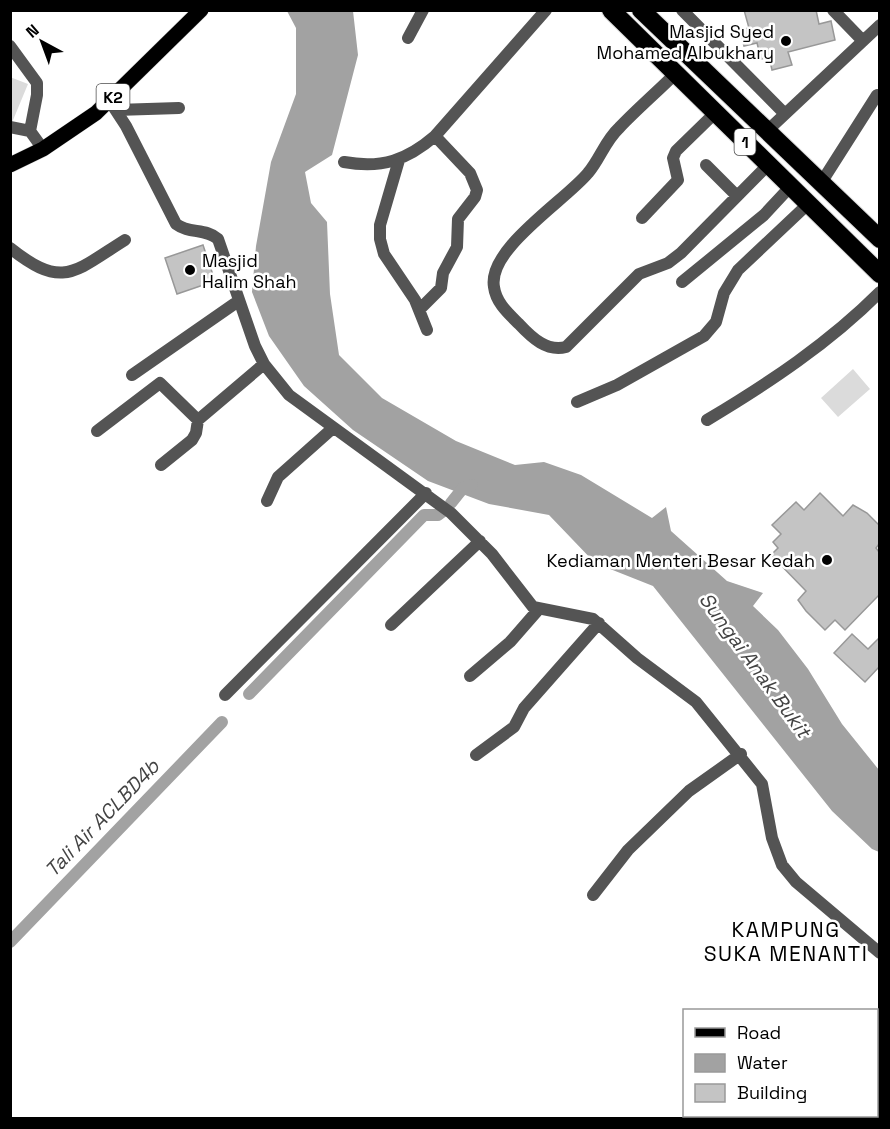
<svg xmlns="http://www.w3.org/2000/svg" width="890" height="1129" font-family="'Space Grotesk',sans-serif">
	<style>
		.green { fill: #dbdbdb }
		.water { fill: #a2a2a2 }
		.lines { fill: none; stroke-linecap: round; stroke-linejoin: round }
		.canal { stroke: #a2a2a2; stroke-width: 12 }
		.building { fill: #c4c4c4; stroke: #989898; stroke-width: 1.5 }
		.primary-casing { stroke: #dbdbdb; stroke-width: 16 }
		.highway-casing { stroke: #dbdbdb; stroke-width: 20 }
		.street { stroke: #545454; stroke-width: 12 }
		.primary { stroke: #000; stroke-width: 15 }
		.highway { stroke: #000; stroke-width: 18 }
		.poi-dot { fill: #000; stroke: #fff; stroke-width: 2 }
		.labels { text-anchor: middle; dominant-baseline: central; stroke-width: 5; stroke-linejoin: round; paint-order: stroke }
		.shield { fill: #fff; stroke: #4c4c4c; stroke-width: 1.5 }
		.shield-label { font-size: 16px; font-weight: bold; fill: #000 }
		.poi-label { font-size: 18px; fill: #000; stroke: #fff; text-anchor: end }
		.water-label { font-size: 20px; font-style: italic; fill: #434343; stroke: #fff }
		.quarter-label { font-size: 21px; letter-spacing: 1.5px; fill: #000; stroke: #fff }
	</style>
	<rect width="100%" height="100%" fill="#fff"/>
	<path class="green" d="M10,77L28,84L11,125H10Z
		M853,369L870,389L838,417L821,398Z"/>
	<path class="water" d="M287,11H353L358,55L332,155L305,172L311,203L327,222L330,294L339,355L382,398L456,441L515,465L544,462L581,475L652,518L666,507L671,531L727,581L763,593L753,606L778,630L808,669L842,724L879,770V852L872,849L832,811L653,586L595,563L549,515L489,504L428,481L353,430L304,386L269,336L252,292L256,246L271,162L296,94V28Z"/>
	<g class="lines">
		<path class="canal" d="M451,503L463,488L472,485
			M249,694L424,515H438L442,512
			M10,942L222,722"/>
	</g>
	<path class="building" d="M744,10H816L819,24L831,21L835,40L788,52L792,65L772,70L769,57L761,59L757,43L744,46L740,30L749,28Z
		M203,245L215,281L177,294L165,258Z
		M820,493L843,516L853,505L867,513L879,525V544L876,548L879,552V595L845,630L835,620L825,630L806,611L798,600L806,591L771,555L778,548L773,542L781,534L772,525L796,502L804,510Z
		M852,634L868,649L879,638V667L865,682L834,653Z"/>
	<g class="lines">
		<g class="primary-casing">
			<path id="primary" d="M10,165L43,149L96,113L201,10"/>
		</g>
		<g class="highway-casing">
			<path id="highway" d="M611,10L880,274
				M641,10L880,239"/>
		</g>
		<path class="street" d="M682,10L785,114
			M833,10L863,41
			M408,38L423,10
			M10,46L37,83V95L30,131L43,149
			M675,74C657,92 637,109 619,128C605,141 600,159 588,173C566,200 487,249 494,287C496,303 509,314 519,324C532,338 547,352 566,347L639,274L668,263L681,253L768,165
			M109,100L126,126L176,224C189,234 206,228 218,239L255,346L264,364L289,395L451,513L492,554L533,607L593,619L637,658L696,702L762,784L772,838L782,865L796,882L880,953
			M116,110L179,108
			M10,127L30,131
			M766,132L880,25
			M399,160L380,225V239L384,254L415,300L427,330
			M344,162C382,169 407,160 435,136L546,10
			M706,165L737,196
			M821,183L877,95
			M642,218L678,180L673,158L676,151L715,113
			M10,248C63,290 74,272 125,240
			M682,282L764,215L790,187
			M420,309L441,288L443,273L457,247L458,219L475,197L477,190L470,173L435,136
			M132,375L237,302
			M577,402L617,385L704,336L716,322L724,293L738,270L808,204
			M707,420C769,383 829,343 880,292
			M97,431L160,383L198,420
			M161,465L192,440L196,433L198,420L264,364
			M267,501L278,477L333,428
			M391,625L480,541
			M470,676L510,642L538,610
			M225,695L426,493
			M476,755L514,727L524,708L599,623
			M593,895L628,850L689,791L741,754"/>
		<use href="#primary" class="primary"/>
		<use href="#highway" class="highway"/>
	</g>
	<g class="poi-dot">
		<circle cx="786" cy="41" r="6"/>
		<circle cx="190" cy="270" r="6"/>
		<circle cx="827" cy="560" r="6"/>
	</g>
	<g class="labels">
		<g class="shield">
			<rect x="96.5" y="84" width="33" height="26" rx="4.5"/>
			<rect x="734.5" y="129" width="21" height="26" rx="4.5"/>
		</g>
		<g class="shield-label">
			<text x="113" y="97">K2</text>
			<text x="745" y="142">1</text>
		</g>
		<g class="poi-label">
			<text x="774" y="31">Masjid Syed<tspan x="774" dy="21">Mohamed Albukhary</tspan></text>
			<text x="202" y="260" text-anchor="start">Masjid<tspan x="202" dy="21">Halim Shah</tspan></text>
			<text x="815" y="560">Kediaman Menteri Besar Kedah</text>
		</g>
		<g class="water-label">
			<text transform="translate(755 665) rotate(54)">Sungai Anak Bukit</text>
			<text transform="translate(102 818) rotate(-46)">Tali Air ACLBD4b</text>
		</g>
		<g class="quarter-label">
			<text x="786" y="929">KAMPUNG<tspan x="786" dy="24">SUKA MENANTI</tspan></text>
		</g>
	</g>
	<rect width="890" height="1129" fill="none" stroke="#000000" stroke-width="24"/>
	<rect x="683" y="1009" width="195" height="108" fill="#ffffff" stroke="#999999" stroke-width="1.5"/>
	<rect x="695" y="1028" width="30" height="9" fill="#000000" stroke="#999999" stroke-width="1.5"/>
	<text x="737" y="1039" font-size="18" fill="#000000">Road</text>
	<rect x="695" y="1054" width="30" height="18" fill="#a2a2a2" stroke="#999999" stroke-width="1.5"/>
	<text x="737" y="1069" font-size="18" fill="#000000">Water</text>
	<rect x="695" y="1084" width="30" height="18" fill="#c4c4c4" stroke="#999999" stroke-width="1.5"/>
	<text x="737" y="1099" font-size="18" fill="#000000">Building</text>
	<g transform="translate(42 42) rotate(319)" stroke="#ffffff" stroke-width="4.5" paint-order="stroke">
	<path d="M0-4.5L10 22L0 15L-10 22Z" fill="#000000"/>
	<text y="-9" font-size="16" font-weight="bold" text-anchor="middle" fill="#000000">N</text>
	</g>
</svg>
